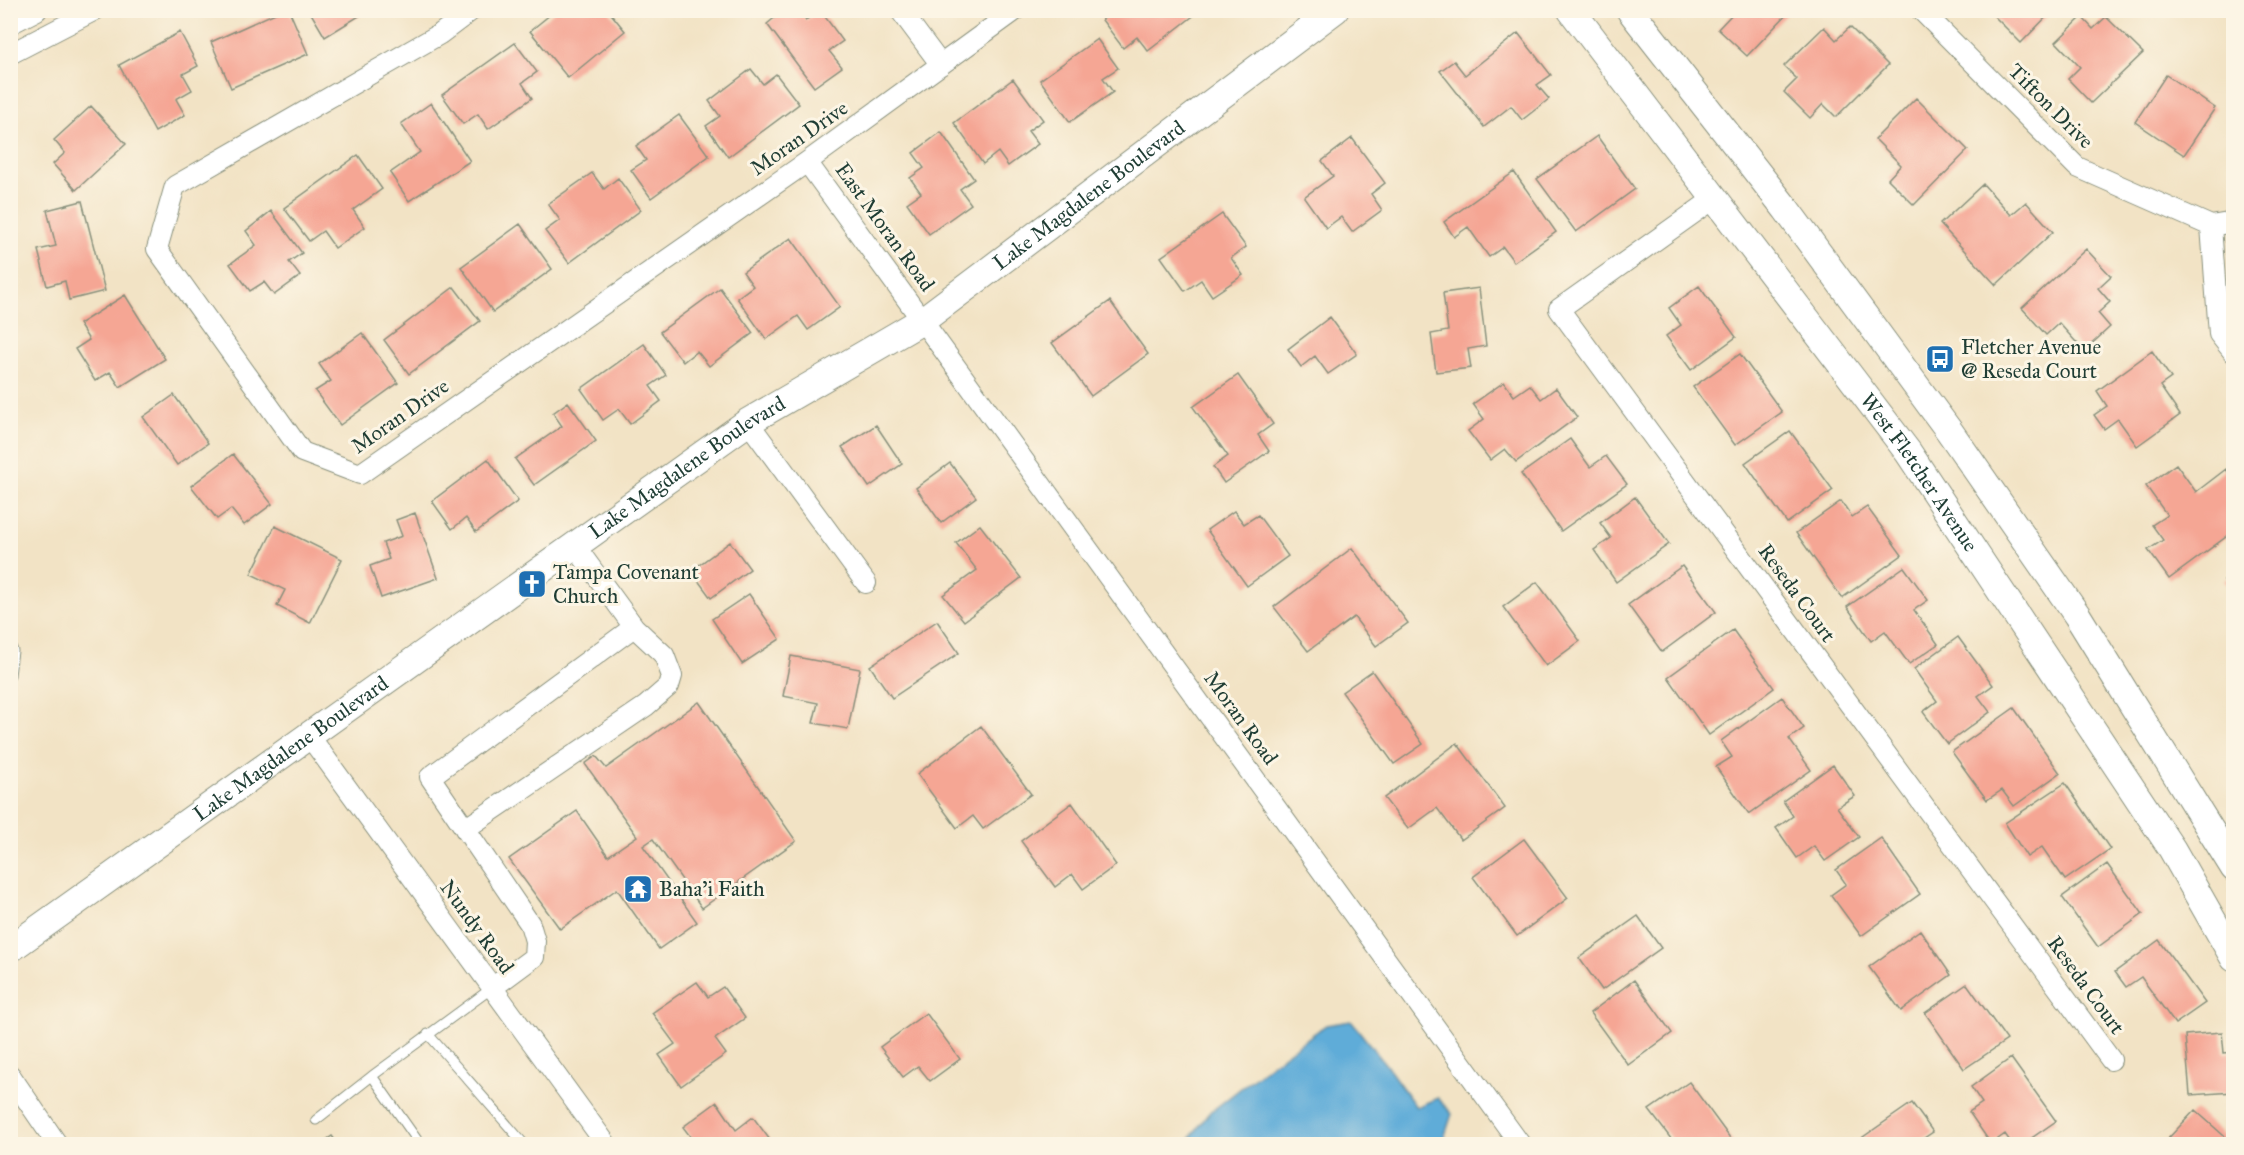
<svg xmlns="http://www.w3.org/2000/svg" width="2244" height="1155" font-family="'IM FELL Great Primer',serif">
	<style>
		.water { fill: #5eacd8; stroke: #3e7486; stroke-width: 1.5 }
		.building { fill: #f5a694 }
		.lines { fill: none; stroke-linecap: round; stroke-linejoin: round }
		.lane-casing { stroke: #88907c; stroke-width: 11 }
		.street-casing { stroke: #88907c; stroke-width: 22 }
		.secondary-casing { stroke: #88907c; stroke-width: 29 }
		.lane { stroke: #fff; stroke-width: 9 }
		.street { stroke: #fff; stroke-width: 20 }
		.secondary { stroke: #fff; stroke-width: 27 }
		.labels { text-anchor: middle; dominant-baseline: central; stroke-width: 6; stroke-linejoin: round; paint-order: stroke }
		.street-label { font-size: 21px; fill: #1f3d34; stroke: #fcf5e5 }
		.poi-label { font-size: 21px; fill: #1f3d34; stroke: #fcf5e5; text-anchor: start }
	</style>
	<rect width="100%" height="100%" fill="#fcf5e5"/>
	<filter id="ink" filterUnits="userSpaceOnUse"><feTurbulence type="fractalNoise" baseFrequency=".0167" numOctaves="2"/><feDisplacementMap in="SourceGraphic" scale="12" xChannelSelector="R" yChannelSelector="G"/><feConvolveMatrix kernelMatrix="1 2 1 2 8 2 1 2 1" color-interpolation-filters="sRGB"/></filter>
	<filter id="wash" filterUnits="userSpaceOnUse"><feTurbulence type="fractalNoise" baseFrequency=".008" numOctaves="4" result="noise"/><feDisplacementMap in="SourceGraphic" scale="24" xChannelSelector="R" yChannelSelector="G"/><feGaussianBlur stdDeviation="1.35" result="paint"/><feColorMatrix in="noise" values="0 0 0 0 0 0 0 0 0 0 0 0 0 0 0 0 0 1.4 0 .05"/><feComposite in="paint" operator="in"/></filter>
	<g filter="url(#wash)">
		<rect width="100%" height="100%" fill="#f2e3c5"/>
		<path class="water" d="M1351,1021L1386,1065L1416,1107L1438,1098L1452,1114L1442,1144H1186L1208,1114L1273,1063L1326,1025Z"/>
		<g id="blocks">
			<path class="building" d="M282,10H289L308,54L231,88L211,42Z
				M309,10H369L325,37Z
				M556,10H608L625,31L568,78L530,31Z
				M784,10H799L806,20L820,10L843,41L829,51L842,67L814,87L767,24Z
				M1115,10H1201L1148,51L1137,37L1123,48L1102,20Z
				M1736,10H1791L1747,56L1718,29Z
				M1988,10H2053L2021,43Z
				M2082,17L2093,29L2106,17L2143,53L2091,103L2068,79L2080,67L2056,42Z
				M1824,27L1836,40L1850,27L1888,65L1836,117L1823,104L1810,118L1784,92L1797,79L1784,66Z
				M180,32L198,66L183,74L192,90L176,99L185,115L155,132L119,65Z
				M1518,33L1551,75L1537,85L1549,99L1522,120L1511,106L1484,127L1440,71L1454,61L1465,75Z
				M1097,39L1118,68L1103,78L1113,92L1070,122L1040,80Z
				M515,43L537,72L522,83L532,98L488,129L478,114L463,124L442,95Z
				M751,69L763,84L776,74L799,104L728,157L706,126L720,116L709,101Z
				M2166,75L2215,108L2184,155L2135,122Z
				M1013,79L1043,120L1028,131L1038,144L1008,166L998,152L983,164L954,123Z
				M1916,98L1968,150L1914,205L1888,179L1901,165L1875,139Z
				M431,103L470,161L409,201L390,173L420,152L401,124Z
				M91,106L126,144L76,190L53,164L65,153L54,140Z
				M679,115L709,156L651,198L631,170L646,160L636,146Z
				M941,132L974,179L960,189L971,204L929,234L907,203L921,193L910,178L924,168L913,153Z
				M1597,136L1635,189L1576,232L1537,179Z
				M1352,138L1385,183L1371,194L1382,210L1352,232L1341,217L1326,228L1304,197L1333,176L1322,161Z
				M358,155L382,189L353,210L365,227L335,248L323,231L309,241L284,208Z
				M1514,172L1556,232L1514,262L1503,247L1489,257L1468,227L1454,237L1444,222Z
				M592,173L604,189L618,178L641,210L569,263L545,231L560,220L548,204Z
				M1983,184L2011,215L2026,202L2053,232L1996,285L1940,224Z
				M82,201L105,291L69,300L65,281L47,286L38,250L56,246L47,210Z
				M271,211L302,253L289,262L300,276L274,295L264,282L250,291L230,264L256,245L246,231Z
				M1222,214L1246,247L1231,258L1243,275L1212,296L1201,280L1185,291L1161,257Z
				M520,224L552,269L493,312L461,267Z
				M791,238L840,307L808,330L798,316L766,339L737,298L753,286L743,272Z
				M2086,249L2111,276L2098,288L2110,302L2098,313L2110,327L2084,351L2059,323L2046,335L2022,308Z
				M1699,286L1736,337L1691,370L1666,336L1681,325L1669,308Z
				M454,287L480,321L409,374L384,340Z
				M720,288L753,333L709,366L697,351L683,362L660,332Z
				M1479,288L1486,346L1468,349L1471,368L1436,372L1431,334L1448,331L1443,293Z
				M125,295L165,359L120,387L110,372L95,381L75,349L89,340L79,324Z
				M1110,301L1148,354L1091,396L1052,343Z
				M1330,317L1357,354L1328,374L1315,356L1301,367L1288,349Z
				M362,333L398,383L340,425L315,391L331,381L319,364Z
				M644,344L666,375L650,386L661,401L630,424L619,409L603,420L581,389Z
				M2152,351L2171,378L2160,386L2180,415L2137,446L2118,419L2104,429L2094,415L2107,406L2097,391Z
				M1740,354L1782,412L1735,445L1693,387Z
				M1238,375L1273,424L1258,435L1269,451L1224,483L1213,467L1228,456L1193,407Z
				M1504,382L1514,396L1530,385L1541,399L1556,388L1577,417L1516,462L1505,449L1490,460L1468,431L1484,419L1473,404Z
				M174,395L208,443L177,465L143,417Z
				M568,402L596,441L534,485L515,459L562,426L553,413Z
				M876,425L902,464L869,487L842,447Z
				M1790,431L1833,490L1787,523L1745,463Z
				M1570,439L1590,467L1606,456L1627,484L1561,531L1521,474Z
				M233,454L272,504L244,525L231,509L217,519L191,486Z
				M488,459L518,501L476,532L466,518L452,529L432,501Z
				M950,463L976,497L941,523L916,488Z
				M2176,464L2196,492L2226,469L2234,480V531L2169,579L2148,550L2163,540L2152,525L2167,515L2146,486Z
				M1635,497L1669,544L1616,582L1594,550L1611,538L1600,523Z
				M1841,501L1852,517L1867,507L1902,555L1842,598L1796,533Z
				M1234,511L1244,524L1258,515L1288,556L1247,586L1207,530Z
				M415,513L438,578L381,598L370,566L389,559L383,543L402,536L396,520Z
				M980,525L1021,578L964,621L943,595L977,570L956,543Z
				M275,526L342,559L310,623L277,606L285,590L251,574Z
				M730,542L750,569L711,598L691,571Z
				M1352,548L1408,623L1376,646L1354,617L1308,651L1274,607Z
				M1682,566L1716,612L1662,652L1628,605Z
				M1904,567L1928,600L1914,610L1938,644L1909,664L1885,631L1871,641L1847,607Z
				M2234,574V594L2224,581Z
				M1537,582L1580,641L1546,666L1503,607Z
				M749,594L780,639L742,664L712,619Z
				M937,621L959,653L892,698L870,666Z
				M1733,630L1774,688L1709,735L1668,677Z
				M1958,637L1993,685L1978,696L1990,712L1947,744L1923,712L1937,701L1914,669Z
				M791,656L860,669L848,729L813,723L818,703L783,696Z
				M1372,671L1423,744L1394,764L1342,692Z
				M1782,697L1804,728L1789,739L1811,770L1749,814L1716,767L1732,757L1721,741Z
				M699,702L796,841L702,908L653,839L643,846L697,922L659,949L617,889L560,929L509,859L577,811L608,856L637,836L585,764L596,756L606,768Z
				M2014,708L2060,773L2014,806L2002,790L1987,800L1952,752Z
				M981,726L1031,794L983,829L973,816L957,828L917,774Z
				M1457,743L1505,808L1461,840L1437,808L1408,829L1384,798Z
				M1833,765L1855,796L1837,807L1859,837L1825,861L1814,846L1797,858L1776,828L1793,816L1783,801Z
				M2065,783L2110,849L2065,880L2042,847L2027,857L2005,823Z
				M1072,803L1116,865L1083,889L1072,874L1055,887L1021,841Z
				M1881,838L1920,894L1861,936L1831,895L1846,884L1836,870Z
				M1524,839L1568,898L1517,936L1473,877Z
				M2107,864L2143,914L2098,947L2062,897Z
				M1638,916L1661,948L1602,990L1579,958Z
				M1920,930L1951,975L1901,1011L1869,967Z
				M2159,940L2205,1003L2175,1024L2141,977L2126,987L2115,972Z
				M1634,980L1672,1033L1628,1065L1590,1013Z
				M697,982L708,997L723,987L745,1018L715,1039L726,1054L681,1086L659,1055L675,1044L652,1013Z
				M1967,984L2007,1040L1964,1069L1925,1013Z
				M926,1013L960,1059L930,1081L918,1066L903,1077L880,1047Z
				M2222,1032L2224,1053L2234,1052V1092L2190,1095L2185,1035Z
				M2011,1058L2056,1121L2023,1144H2012L2005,1134L1991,1144L1969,1112L1982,1103L1971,1087Z
				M1689,1082L1733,1142L1729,1144H1675L1649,1110Z
				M717,1102L736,1130L753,1117L773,1144H696L683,1127Z
				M1912,1103L1933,1132L1915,1144H1853Z
				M2195,1110L2233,1144H2163Z
				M332,1136L338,1144H320Z
				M2050,1139L2080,1143V1144H2049Z"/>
		</g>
	</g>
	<g filter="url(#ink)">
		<use href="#blocks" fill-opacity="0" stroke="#88907c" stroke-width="1.5"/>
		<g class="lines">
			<g class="lane-casing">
				<path id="lane" d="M10,644L13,651L10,675
					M428,1034L524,1144
					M372,1076L420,1144
					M316,1120L372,1076L492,988"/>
			</g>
			<g class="street-casing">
				<path id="street" d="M472,10L440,34L175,186L157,249L302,452L360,474L807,162L1016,10
					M900,10L941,65
					M1921,10L2077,167L2211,226L2234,222
					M10,24L37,10
					M10,54L95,10
					M807,162L1520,1144
					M1715,198L1559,309L2111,1060
					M2211,226L2219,334L2234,353
					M748,422L866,583
					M310,737L606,1144
					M465,829L646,706L669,686L672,676L664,655L634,627L575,546
					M492,988L534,957L535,941L530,924L430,777L634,627
					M10,1075L57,1144"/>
			</g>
			<g class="secondary-casing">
				<g id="secondary">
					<path id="s1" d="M1571,10L1908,452L2172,849L2234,958"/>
					<path d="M1630,10L1786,209L1950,432L2077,615L2234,868"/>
					<path id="s2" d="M10,949L748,422L923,320L1335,10"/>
				</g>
			</g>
			<use href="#lane" class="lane"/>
			<use href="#street" class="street"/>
			<use href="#secondary" class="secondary"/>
		</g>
	</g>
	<defs>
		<g id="bus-square" transform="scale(1.5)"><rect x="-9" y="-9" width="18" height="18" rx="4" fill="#1f6fb2" stroke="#fcf5e5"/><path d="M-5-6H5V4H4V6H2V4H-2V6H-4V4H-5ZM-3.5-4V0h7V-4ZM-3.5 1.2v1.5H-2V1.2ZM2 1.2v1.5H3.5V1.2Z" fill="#fff"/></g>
		<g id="church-square" transform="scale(1.5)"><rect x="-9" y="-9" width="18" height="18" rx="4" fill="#1f6fb2" stroke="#fcf5e5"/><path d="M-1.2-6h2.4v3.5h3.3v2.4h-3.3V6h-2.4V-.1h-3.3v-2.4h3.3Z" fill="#fff"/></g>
		<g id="temple-square" transform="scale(1.5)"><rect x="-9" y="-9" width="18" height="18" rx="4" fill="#1f6fb2" stroke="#fcf5e5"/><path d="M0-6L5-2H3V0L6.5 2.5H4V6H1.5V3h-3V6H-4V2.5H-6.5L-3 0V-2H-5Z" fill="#fff"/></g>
	</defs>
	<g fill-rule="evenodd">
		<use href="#bus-square" x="1940" y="359"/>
		<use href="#church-square" x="532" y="584"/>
		<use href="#temple-square" x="638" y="889"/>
	</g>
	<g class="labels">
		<g class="street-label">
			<text transform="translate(2051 106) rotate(45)">Tifton Drive</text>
			<text transform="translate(799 138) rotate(-35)">Moran Drive</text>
			<text stroke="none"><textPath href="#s2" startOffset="1317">Lake Magdalene Boulevard</textPath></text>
			<text transform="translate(885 227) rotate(54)">East Moran Road</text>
			<text transform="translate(400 416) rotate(-35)">Moran Drive</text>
			<text stroke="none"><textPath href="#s2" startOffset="831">Lake Magdalene Boulevard</textPath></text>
			<text stroke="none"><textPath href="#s1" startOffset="579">West Fletcher Avenue</textPath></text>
			<text transform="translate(1797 593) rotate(54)">Reseda Court</text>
			<text transform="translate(1241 718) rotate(54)">Moran Road</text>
			<text stroke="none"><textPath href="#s2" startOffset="345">Lake Magdalene Boulevard</textPath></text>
			<text transform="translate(477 927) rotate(54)">Nundy Road</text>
			<text transform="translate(2086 985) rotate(54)">Reseda Court</text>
		</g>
		<g class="poi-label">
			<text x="1961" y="347">Fletcher Avenue<tspan x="1961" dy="24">@ Reseda Court</tspan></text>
			<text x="553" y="572">Tampa Covenant<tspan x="553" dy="24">Church</tspan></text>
			<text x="659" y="889">Baha'i Faith</text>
		</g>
	</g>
	<rect width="2244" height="1155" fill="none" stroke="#fcf5e5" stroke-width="36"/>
</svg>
